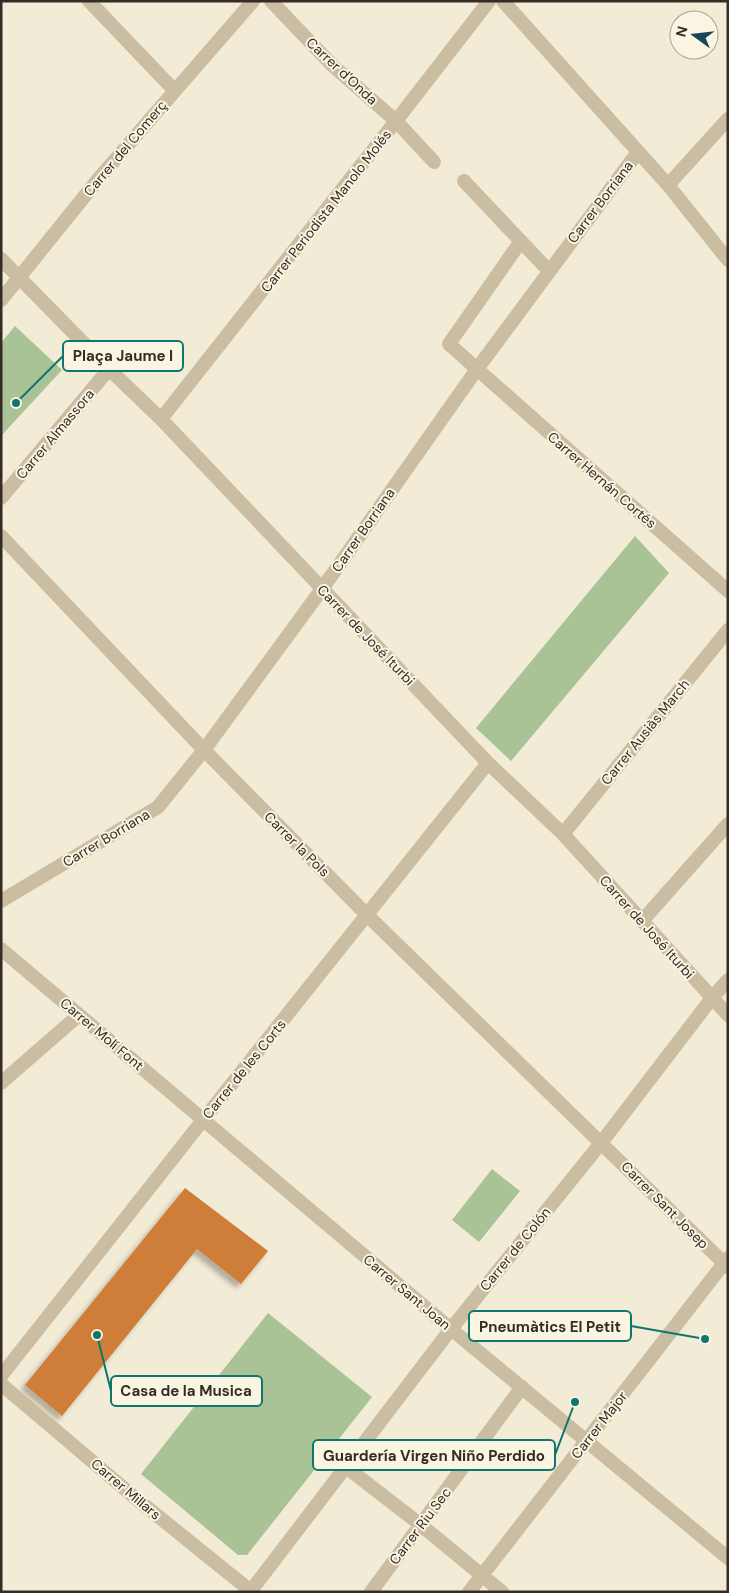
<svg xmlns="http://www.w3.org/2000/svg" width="729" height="1593" font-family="'DM Sans',sans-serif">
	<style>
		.green { fill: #a9c296 }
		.building { fill: #ce7e39; filter: url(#shadow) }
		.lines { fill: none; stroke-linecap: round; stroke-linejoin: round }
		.service { stroke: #cbbda2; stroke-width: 14 }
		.minor { stroke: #cbbda2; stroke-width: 14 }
		.labels { text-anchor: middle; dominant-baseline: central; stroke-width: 4; stroke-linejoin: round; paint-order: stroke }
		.street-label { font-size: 14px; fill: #352d25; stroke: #faf4e2 }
		.leader { fill: none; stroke: #0f766e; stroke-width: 2 }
		.callout-dot { fill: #0f766e; stroke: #faf4e2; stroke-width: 2 }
		.callout { fill: #faf4e2; stroke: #0f766e; stroke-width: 2 }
		.callout-label { font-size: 15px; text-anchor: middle; font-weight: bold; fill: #352d25 }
	</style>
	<defs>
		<filter id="shadow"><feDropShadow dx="-4.5" dy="4.5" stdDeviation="2.5" flood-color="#0004"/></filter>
	</defs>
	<rect width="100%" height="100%" fill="#f2ebd6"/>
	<path class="green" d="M15,326L62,370L1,436V343Z
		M635,536L669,573L511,761L476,728Z
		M492,1169L520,1191L479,1242L452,1220Z
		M268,1313L372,1397L247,1555H238L141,1474Z"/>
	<path class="building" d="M185,1188L268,1251L241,1284L197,1249L62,1416L25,1385Z"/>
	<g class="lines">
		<path class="service" d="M477,369L449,344L521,241"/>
		<path class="minor" d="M89,1L174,90
			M271,1L332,65L396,121L434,162
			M503,1L668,185L728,260
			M464,181L549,271
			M668,185L728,119
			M1,259L109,369L161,419L488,763L563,834L728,1015
			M1,300L100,177L253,1
			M477,369L728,591
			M161,419L396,121L489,1
			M1,498L109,369
			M1,536L204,750L367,915L728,1267
			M563,834L728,630
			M1,901L158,807L204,750L322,589L477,369L638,152
			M642,921L728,824
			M1,949L451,1329L728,1558
			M1,1083L79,1015
			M1,1376L203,1120L488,763
			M1,1384L133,1496L252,1592
			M346,1467L421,1525L502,1592
			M250,1592L451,1329L601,1143L712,998L728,980
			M371,1592L522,1387
			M469,1592L728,1258"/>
	</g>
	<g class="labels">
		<g class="street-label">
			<text transform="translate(342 71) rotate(43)">Carrer d'Onda</text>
			<text transform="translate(125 148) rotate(-50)">Carrer del Comerç</text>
			<text transform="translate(600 202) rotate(-53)">Carrer Borriana</text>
			<text transform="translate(326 211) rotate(-52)">Carrer Periodista Manolo Molés</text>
			<text transform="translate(55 434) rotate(-50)">Carrer Almassora</text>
			<text transform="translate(602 480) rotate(41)">Carrer Hernán Cortés</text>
			<text transform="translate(363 530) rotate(-55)">Carrer Borriana</text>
			<text transform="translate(366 635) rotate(46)">Carrer de José Iturbi</text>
			<text transform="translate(645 732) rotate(-51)">Carrer Ausiàs March</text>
			<text transform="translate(106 838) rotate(-31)">Carrer Borriana</text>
			<text transform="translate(297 844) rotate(45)">Carrer la Pols</text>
			<text transform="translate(647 927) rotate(48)">Carrer de José Iturbi</text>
			<text transform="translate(102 1034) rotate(40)">Carrer Molí Font</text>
			<text transform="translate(244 1069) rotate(-51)">Carrer de les Corts</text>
			<text transform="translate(665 1205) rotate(45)">Carrer Sant Josep</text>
			<text transform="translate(515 1249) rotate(-51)">Carrer de Colón</text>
			<text transform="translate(407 1292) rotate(40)">Carrer Sant Joan</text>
			<text transform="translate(599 1425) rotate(-52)">Carrer Major</text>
			<text transform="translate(126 1489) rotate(40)">Carrer Millars</text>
			<text transform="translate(420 1526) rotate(-53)">Carrer Riu Sec</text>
		</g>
	</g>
	<path class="leader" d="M16 403L63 356M705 1339L631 1326M97 1335L111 1391M575 1402L555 1455"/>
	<g class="callout-dot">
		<circle cx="16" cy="403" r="5"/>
		<circle cx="705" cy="1339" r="5"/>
		<circle cx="97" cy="1335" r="5"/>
		<circle cx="575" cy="1402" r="5"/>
	</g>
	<g class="callout">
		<rect x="63" y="341" width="120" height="30" rx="5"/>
		<rect x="469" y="1311" width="162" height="30" rx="5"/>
		<rect x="111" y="1376" width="151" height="30" rx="5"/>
		<rect x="313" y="1440" width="242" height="30" rx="5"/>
	</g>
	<g class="callout-label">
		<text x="123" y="361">Plaça Jaume I</text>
		<text x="550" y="1332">Pneumàtics El Petit</text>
		<text x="186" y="1396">Casa de la Musica</text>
		<text x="434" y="1461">Guardería Virgen Niño Perdido</text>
	</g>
	<rect width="729" height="1593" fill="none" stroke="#352d25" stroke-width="5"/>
	<g transform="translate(694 35) rotate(285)"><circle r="24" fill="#faf4e2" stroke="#aba496"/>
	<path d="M0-4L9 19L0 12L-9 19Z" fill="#184658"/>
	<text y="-8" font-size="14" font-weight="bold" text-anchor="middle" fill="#352d25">N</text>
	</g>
</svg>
